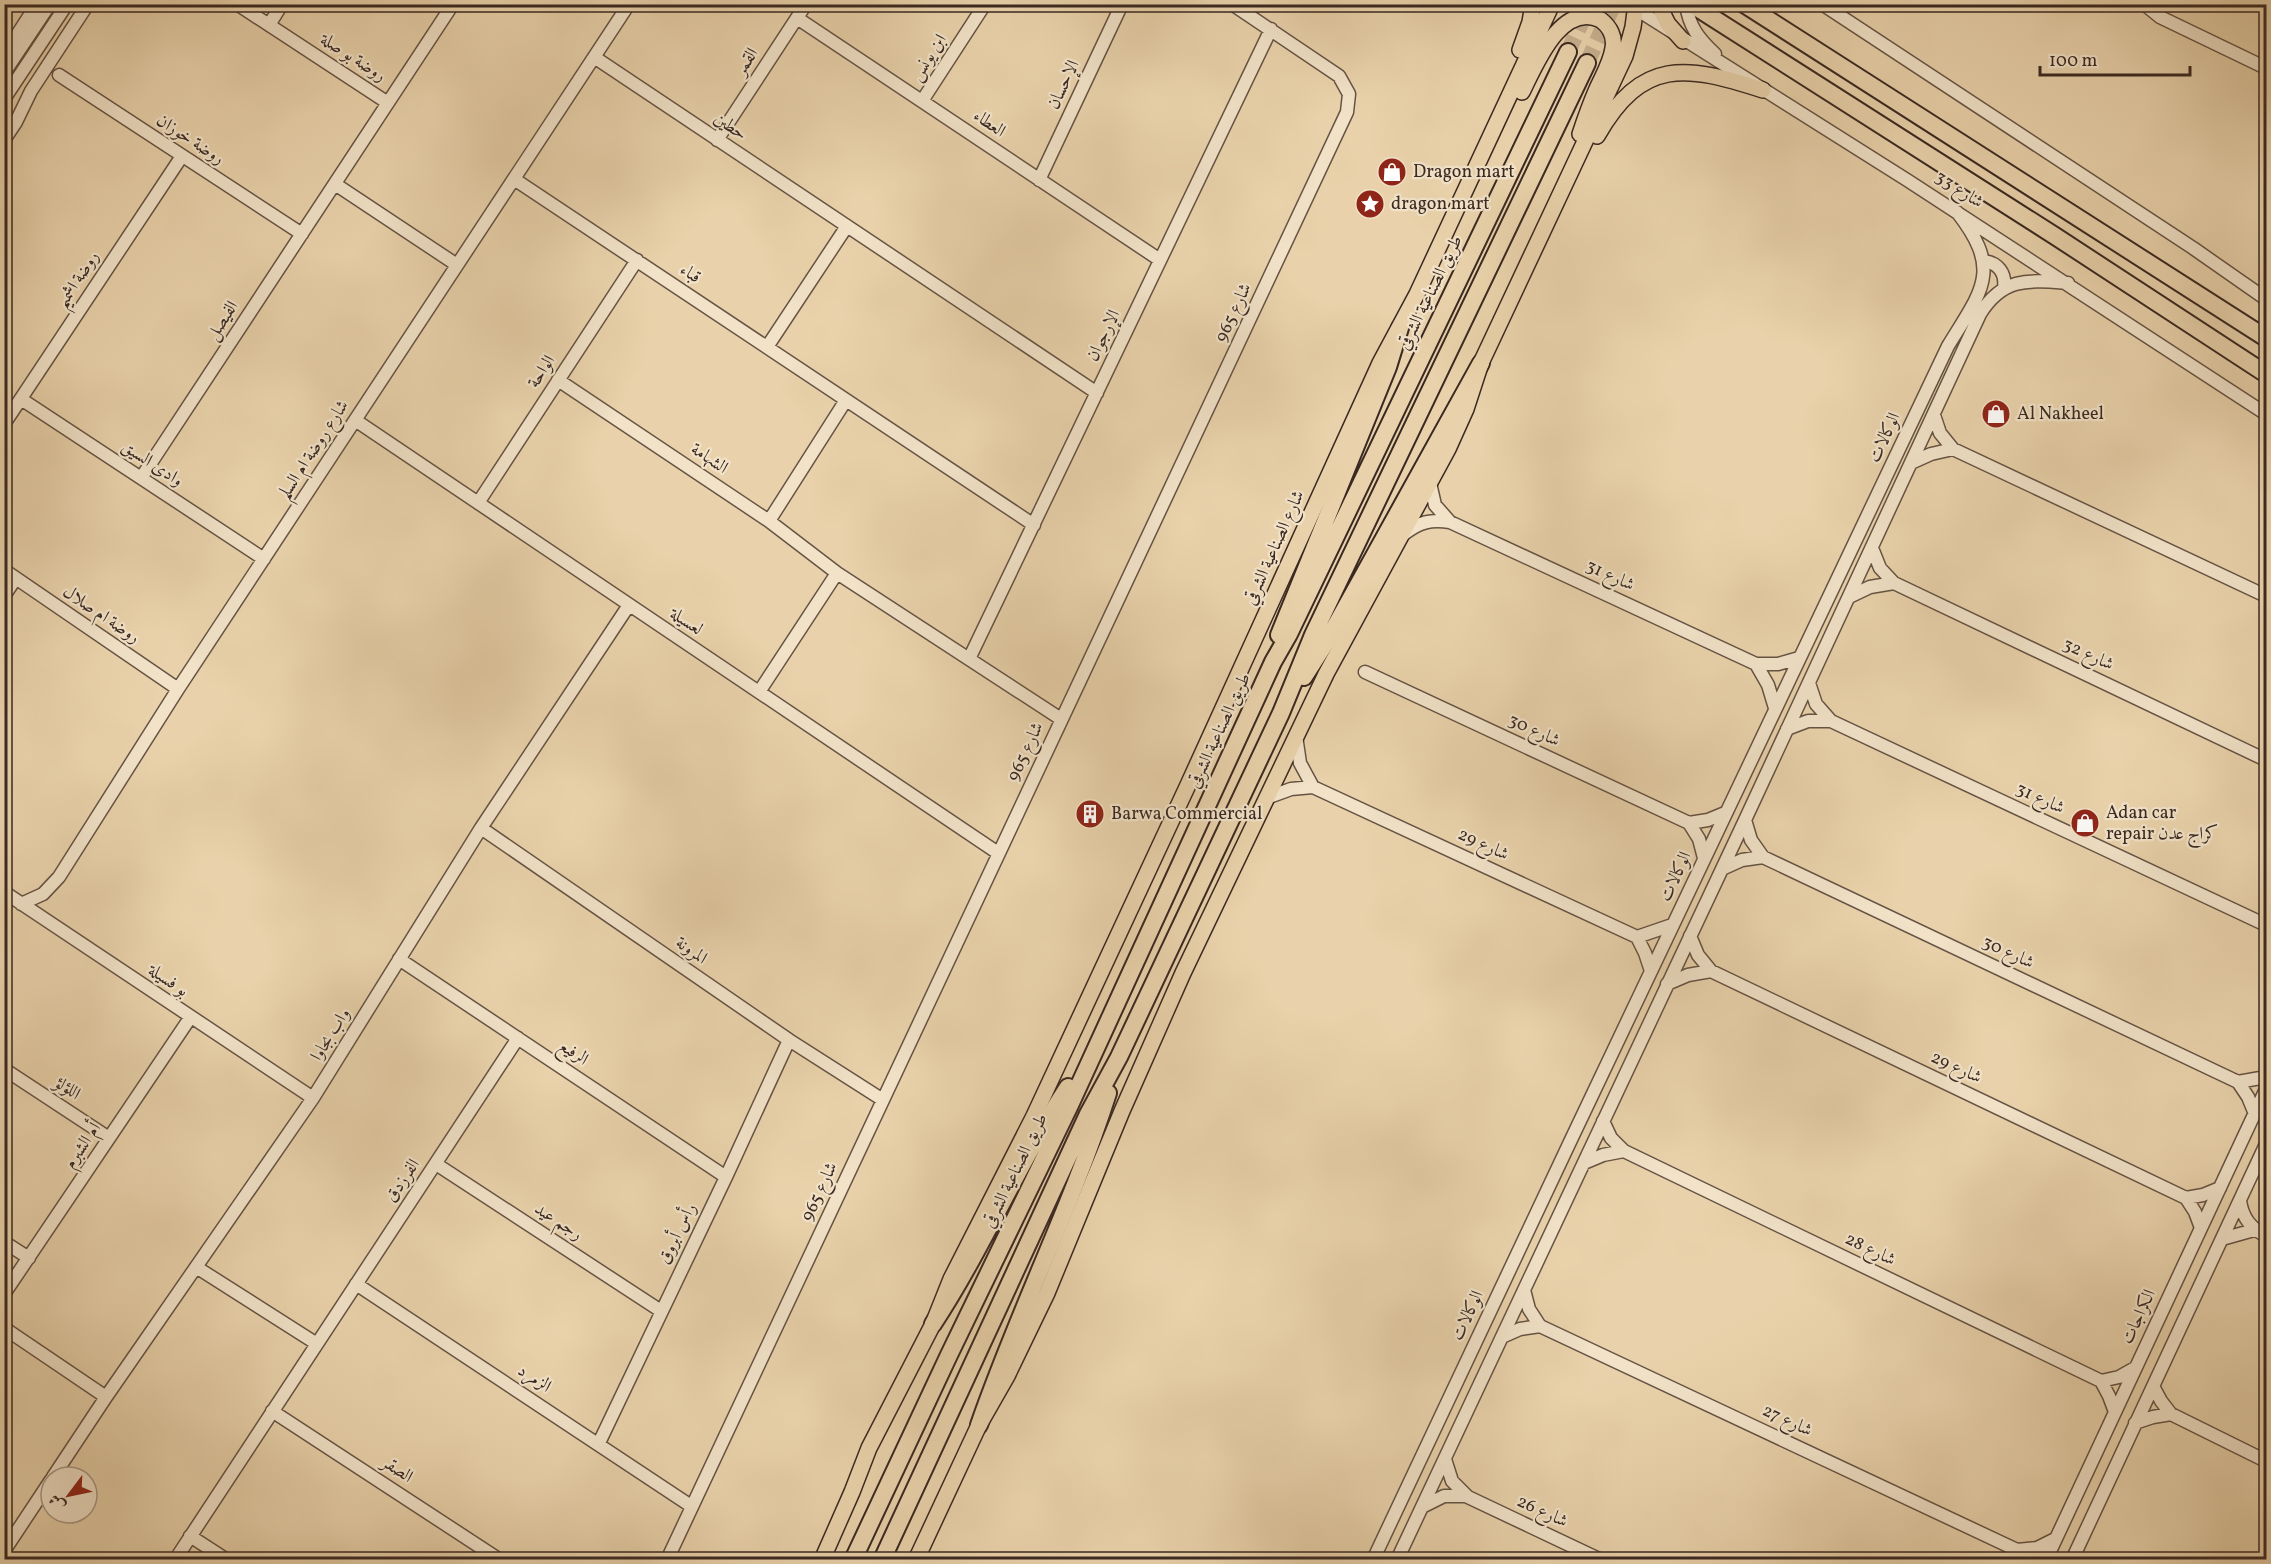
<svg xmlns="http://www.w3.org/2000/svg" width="2271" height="1564" font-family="Vollkorn,Amiri,serif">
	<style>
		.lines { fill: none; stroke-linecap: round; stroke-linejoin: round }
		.highway-tunnel { stroke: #c6b090; stroke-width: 16; stroke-dasharray: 16 8; stroke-linecap: butt }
		.minor-casing { stroke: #665344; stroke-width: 15 }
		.major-casing { stroke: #3a2922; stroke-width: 18 }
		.highway-casing { stroke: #3a2922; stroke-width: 20 }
		.minor { stroke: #f1e2c8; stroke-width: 12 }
		.major { stroke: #e9d2ab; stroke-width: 15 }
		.highway { stroke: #e9d2ab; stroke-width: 16 }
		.labels { text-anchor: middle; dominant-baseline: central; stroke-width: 4.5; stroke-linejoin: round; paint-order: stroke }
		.street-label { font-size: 18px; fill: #3a2922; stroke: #f1e2c8 }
		.poi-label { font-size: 18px; fill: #3a2922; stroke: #f1e2c8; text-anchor: start }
	</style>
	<rect width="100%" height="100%" fill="#e9d2ab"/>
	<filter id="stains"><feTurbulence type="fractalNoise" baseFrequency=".00333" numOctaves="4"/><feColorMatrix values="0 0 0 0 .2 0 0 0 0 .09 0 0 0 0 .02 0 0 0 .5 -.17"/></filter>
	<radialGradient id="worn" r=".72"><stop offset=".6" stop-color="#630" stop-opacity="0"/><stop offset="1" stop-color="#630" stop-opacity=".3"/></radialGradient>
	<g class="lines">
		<path class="highway-tunnel" d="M1568,52L1590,4
			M1587,63L1614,4"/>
		<g class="minor-casing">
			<path id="minor" d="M237,4L388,103
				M1628,4L1907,180L2266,414
				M1686,4C1689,27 1699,39 1715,54
				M1822,4L2193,248L2266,299
				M2144,4L2160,17L2266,68
				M797,18L1160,260
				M269,25L282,4
				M4,55L37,4
				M594,57L1097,393
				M4,73L50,4
				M59,75L302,234
				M4,99L67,4
				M922,101L985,4
				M4,140L16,122L31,91L88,4
				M717,140L806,4
				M514,179L1034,525
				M1039,180L1122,4
				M335,184L457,265
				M1984,261C1998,263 2006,273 2004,288
				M767,347L847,226
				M558,380L769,521L837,573L1061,719
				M21,399L264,559
				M1934,415L1940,433L1953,449L2266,596
				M355,420L998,853
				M4,424L182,156
				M1911,463L1931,454L1953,449
				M141,478L453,4
				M1430,483L1435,505L1450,522
				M478,503L637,260
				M769,521L846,400
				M1404,534C1419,522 1431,519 1450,522L1756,664H1778L1799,658
				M1872,548L1880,568L1894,583L2266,760
				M4,570L178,689
				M4,596L16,578
				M1849,597L1870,587L1894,583
				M969,659L1271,29
				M1756,664L1768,685L1775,708
				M1365,672L1689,823L1699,839L1704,858
				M1809,683L1816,704L1831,721L2266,925
				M759,692L837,573
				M1787,729L1808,721H1831
				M1296,736L1300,763L1313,787
				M1269,797L1291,789L1313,787L1637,937L1645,953L1651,971
				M1745,820L1751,840L1763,857L2238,1082L2248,1097L2255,1114
				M1689,823L1708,820L1725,813
				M481,828L789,1040L883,1100
				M1722,869L1742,860L1763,857
				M4,892L313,1098
				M21,904L43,894L59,877L178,689L629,4
				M1690,936L1698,955L1711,971L2186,1198L2195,1212L2201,1228
				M1637,937L1672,925
				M399,959L726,1177
				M1667,984L1688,975L1711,971
				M4,1069L109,1138
				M2238,1082L2266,1077
				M1603,1121L1611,1138L1624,1151L2101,1381L2109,1396L2115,1412
				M1584,1163L1603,1155L1624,1151
				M436,1164L661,1311
				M2186,1198L2203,1195L2220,1188
				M2240,1201C2243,1219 2251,1228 2266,1236
				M2222,1239L2254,1230
				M4,1242L29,1258
				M196,1267L317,1344
				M356,1284L691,1506
				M1524,1290L1529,1309L1540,1326L2017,1550L2037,1548L2055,1539
				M4,1294L190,1018
				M4,1328L106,1397
				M1502,1337L1520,1329L1540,1326
				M2101,1381L2119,1377L2135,1368
				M2153,1386L2161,1401L2171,1414L2266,1461
				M272,1411L500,1560
				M2135,1423L2153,1417L2171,1414
				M599,1443L726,1177L789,1040
				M1445,1459L1452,1481L1468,1497L1601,1560
				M53,1477L106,1397L313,1098L481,828L629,605
				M1422,1507L1444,1496H1467
				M190,1536L227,1560
				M4,1551L51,1480
				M175,1560L518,1038
				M667,1560L1347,112L1349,94L1339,76L1232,4
				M1373,1560L1569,1144L1948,346C1982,290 2003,271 1957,212
				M1397,1560L1745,820L1980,314C2003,277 2028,280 2068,283
				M2046,1560L2266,1089
				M2072,1560L2266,1144"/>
		</g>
		<g class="major-casing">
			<path id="major" d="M1658,4L1668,24L1683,41
				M1520,50L1530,22L1533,4
				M1522,92C1535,66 1561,0 1601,20C1610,27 1615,37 1613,48C1611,63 1602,77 1596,91C1590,105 1585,119 1580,134
				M1597,136C1642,57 1686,65 1763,90
				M822,1560L852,1492L869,1448L933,1324L951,1279L1034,1116L1188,785L1380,363L1417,294L1552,4
				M916,1560L979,1425L1007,1376L1047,1293L1122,1111L1183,973L1326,674L1448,449L1466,409L1481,363L1625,56L1633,27L1636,4"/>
		</g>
		<g class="highway-casing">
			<path id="highway" d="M1691,4L2055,236L2266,374
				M1744,4L2266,338
				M1279,635L1388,367L1400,328
				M1304,677L1327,641L1481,363
				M933,1324C983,1248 1018,1163 1068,1087
				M979,1425C1018,1312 1072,1206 1108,1093
				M853,1560L949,1355L1070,1105L1273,662L1289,634L1568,52
				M882,1560L1088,1114L1119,1057L1281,713L1313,635L1587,63"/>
		</g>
		<use href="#minor" class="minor"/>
		<use href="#major" class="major"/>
		<use href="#highway" class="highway"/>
	</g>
	<defs>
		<g id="shop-disc" transform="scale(1.5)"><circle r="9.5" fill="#8f2418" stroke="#f1e2c8"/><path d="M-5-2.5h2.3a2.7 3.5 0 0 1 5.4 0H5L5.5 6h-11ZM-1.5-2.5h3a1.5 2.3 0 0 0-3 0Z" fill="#fff"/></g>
		<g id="sight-disc" transform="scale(1.5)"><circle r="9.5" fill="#8f2418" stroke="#f1e2c8"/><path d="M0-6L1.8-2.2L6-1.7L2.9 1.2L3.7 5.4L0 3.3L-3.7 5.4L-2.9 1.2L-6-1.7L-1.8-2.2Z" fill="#fff"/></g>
		<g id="building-disc" transform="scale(1.5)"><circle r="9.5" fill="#8f2418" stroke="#f1e2c8"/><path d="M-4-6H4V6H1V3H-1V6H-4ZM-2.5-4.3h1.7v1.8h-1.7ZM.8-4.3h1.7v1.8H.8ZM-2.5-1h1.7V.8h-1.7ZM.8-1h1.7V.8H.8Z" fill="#fff"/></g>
	</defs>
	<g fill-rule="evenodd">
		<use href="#shop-disc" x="1392" y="172"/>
		<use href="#sight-disc" x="1370" y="204"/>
		<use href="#shop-disc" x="1996" y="414"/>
		<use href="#building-disc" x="1090" y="814"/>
		<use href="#shop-disc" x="2085" y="823"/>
	</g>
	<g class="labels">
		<g class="street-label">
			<text transform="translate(353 58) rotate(33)">روضة بو صلة</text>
			<text transform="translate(929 58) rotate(-57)">ابن يونس</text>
			<text transform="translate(747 62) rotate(-57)">القمر</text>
			<text transform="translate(1064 85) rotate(-65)">الإحسان</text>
			<text transform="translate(989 124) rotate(34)">العطاء</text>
			<text transform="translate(730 127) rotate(34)">حطين</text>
			<text transform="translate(190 140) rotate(33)">روضة خوزان</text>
			<text transform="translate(1959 190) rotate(33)">شارع 33</text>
			<text transform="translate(690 274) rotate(33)">قباء</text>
			<text transform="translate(78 280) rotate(-57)">روضة اشميم</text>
			<text transform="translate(1431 293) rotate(-64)">طريق الصناعية الشرقي</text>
			<text transform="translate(1234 313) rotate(-65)">شارع 965</text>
			<text transform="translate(223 321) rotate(-57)">الفيصل</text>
			<text transform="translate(1104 336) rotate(-64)">الإرجوان</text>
			<text transform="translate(542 372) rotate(-57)">الواحة</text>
			<text transform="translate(1885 438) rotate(-65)">الوكالات</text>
			<text transform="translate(314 450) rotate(-57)">شارع روضة ام السلم</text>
			<text transform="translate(709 459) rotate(34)">الشهامة</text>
			<text transform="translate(152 464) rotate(33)">وادى السيق</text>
			<text transform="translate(1275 548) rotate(-66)">شارع الصناعية الشرقي</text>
			<text transform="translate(1610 576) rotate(25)">شارع 31</text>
			<text transform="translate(101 615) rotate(34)">روضة ام صلال</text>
			<text transform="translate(686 622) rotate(34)">لعسيلة</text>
			<text transform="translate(2088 655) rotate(25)">شارع 32</text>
			<text transform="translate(1220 731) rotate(-65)">طريق الصناعية الشرقي</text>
			<text transform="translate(1534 731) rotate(25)">شارع 30</text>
			<text transform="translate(1026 752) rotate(-65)">شارع 965</text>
			<text transform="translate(2040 799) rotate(25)">شارع 31</text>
			<text transform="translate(1483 845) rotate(25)">شارع 29</text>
			<text transform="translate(1676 877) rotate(-65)">الوكالات</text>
			<text transform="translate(691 951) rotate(35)">المرونة</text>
			<text transform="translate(2008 953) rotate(25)">شارع 30</text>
			<text transform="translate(168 981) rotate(34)">بو فسيلة</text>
			<text transform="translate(331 1035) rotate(-58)">واب بجاوا</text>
			<text transform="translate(573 1053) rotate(34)">الرفيع</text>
			<text transform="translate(1956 1068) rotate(25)">شارع 29</text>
			<text transform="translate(67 1089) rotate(33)">اللؤلؤ</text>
			<text transform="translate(83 1146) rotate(-56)">أم الشبرم</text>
			<text transform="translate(1016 1171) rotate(-64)">طريق الصناعية الشرقي</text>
			<text transform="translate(403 1181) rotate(-56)">الفرزدق</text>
			<text transform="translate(820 1192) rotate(-65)">شارع 965</text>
			<text transform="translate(558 1222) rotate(33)">رجم عيد</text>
			<text transform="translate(678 1234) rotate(-64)">رأس أبروق</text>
			<text transform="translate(1870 1250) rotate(26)">شارع 28</text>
			<text transform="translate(1468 1316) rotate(-65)">الوكالات</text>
			<text transform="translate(2139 1317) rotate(-65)">الكراجات</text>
			<text transform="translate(534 1379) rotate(33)">الزمرد</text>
			<text transform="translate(1787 1421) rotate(25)">شارع 27</text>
			<text transform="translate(397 1470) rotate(33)">الصقر</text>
			<text transform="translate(1542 1512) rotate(25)">شارع 26</text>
		</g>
		<g class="poi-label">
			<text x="1413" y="172">Dragon mart</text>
			<text x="1391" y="204">dragon mart</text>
			<text x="2017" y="414">Al Nakheel</text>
			<text x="2106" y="813">Adan car<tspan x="2106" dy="21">repair كراج عدن</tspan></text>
			<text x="1111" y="814">Barwa Commercial</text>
		</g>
	</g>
	<rect width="2271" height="1564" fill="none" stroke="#e9d2ab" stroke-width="24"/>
	<rect x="6" y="6" width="2259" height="1552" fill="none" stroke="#3a2922" stroke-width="3"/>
	<rect x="12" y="12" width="2247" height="1540" fill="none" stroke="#3a2922" stroke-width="1.5"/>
	<g transform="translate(69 1495) rotate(238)"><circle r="28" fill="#f1e2c8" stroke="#a89886" stroke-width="1.5"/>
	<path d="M0-4.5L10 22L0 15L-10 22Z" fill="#8f2418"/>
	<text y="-9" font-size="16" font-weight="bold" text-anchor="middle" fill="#3a2922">ش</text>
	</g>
	<path d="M2040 66v9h150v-9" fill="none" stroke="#3a2922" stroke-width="3"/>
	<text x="2049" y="66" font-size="18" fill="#3a2922" stroke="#f1e2c8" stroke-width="4.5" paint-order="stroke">100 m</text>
	<rect width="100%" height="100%" filter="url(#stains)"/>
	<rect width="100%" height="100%" fill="url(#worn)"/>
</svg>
